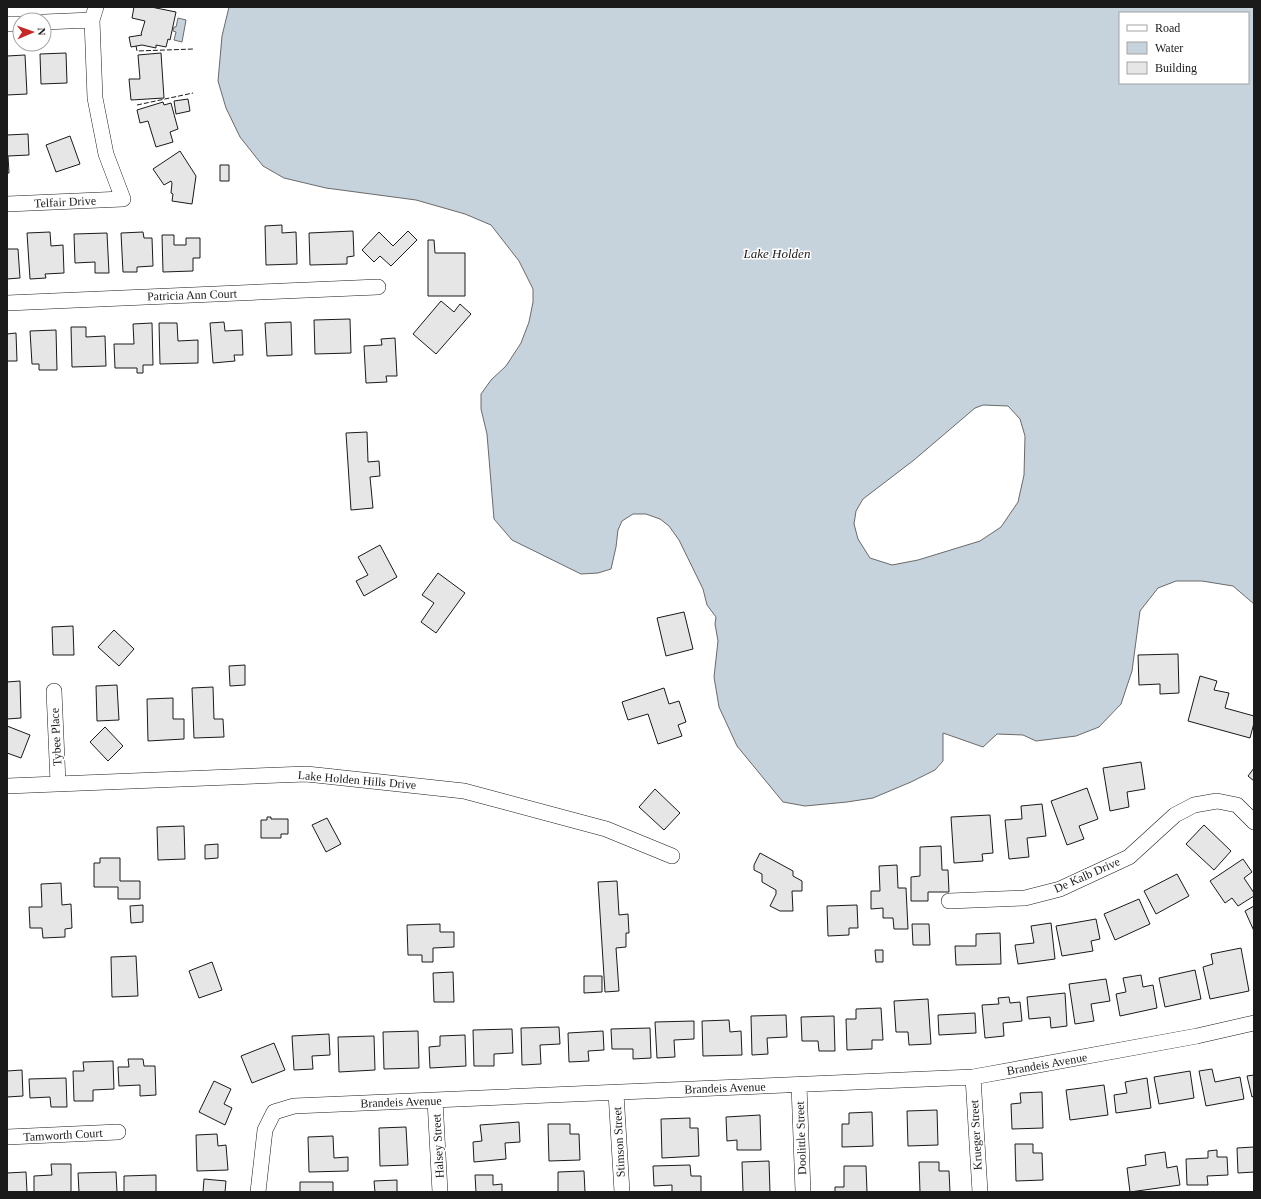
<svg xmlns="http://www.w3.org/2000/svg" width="1261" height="1199" font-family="Georgia,serif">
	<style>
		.water { fill: #c6d2dc; stroke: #6a6a6a; fill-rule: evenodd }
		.building { fill: #e6e6e6; stroke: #1a1a1a }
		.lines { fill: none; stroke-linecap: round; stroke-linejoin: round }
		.minor-casing { stroke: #1a1a1a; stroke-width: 16 }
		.minor { stroke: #fff; stroke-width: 15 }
		.fence { stroke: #1a1a1a; stroke-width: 1; stroke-dasharray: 5 2; stroke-linecap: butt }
		.labels { text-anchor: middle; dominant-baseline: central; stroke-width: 3; stroke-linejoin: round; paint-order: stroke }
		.street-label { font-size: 12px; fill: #1a1a1a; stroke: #fff }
		.water-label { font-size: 13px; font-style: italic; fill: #1a1a1a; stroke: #fff }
	</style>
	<rect width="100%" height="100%" fill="#fff"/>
	<path class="water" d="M229,7H1254V604L1233,586L1202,581H1176L1158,588L1140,611L1132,671L1121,704L1099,727L1076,736L1036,741L1023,735L997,734L983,747L943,733V761L935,770L911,782L873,798L847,802L805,806L783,802L737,746L719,707L714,677L718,641L715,624L716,617L707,605L703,589L679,540L669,526L660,519L646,514H633L622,521L618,530L616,547L611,569L598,573L581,574L512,540L494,519L487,434L481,409V394L491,380L506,366L521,343L529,322L533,302V289L519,261L491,225L465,214L416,200L326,188L284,178L263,166L240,137L226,108L218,81L222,36ZM1120,13H1248V83H1120ZM983,405L1008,406L1020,419L1025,436L1024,475L1018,502L1001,527L980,541L918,560L892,565L870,558L858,539L854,524L856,511L863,499L914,460L975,408Z
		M178,18L186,20L182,42L174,40L176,32L173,31L174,27H176Z"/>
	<path class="building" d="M134,7H151L176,12L170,40L168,39L166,47L156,45V48L142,45L131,47L129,37L142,35L141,34L145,21L132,18Z
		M66,53L67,83L41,84L40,54Z
		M161,53L164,98L131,100L129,79H140L138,55Z
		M25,55L27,94L7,95V56Z
		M188,99L190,111L176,114L174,101Z
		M163,102L164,105L171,103L178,129L170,132L173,142L156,147L148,121L140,123L137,110Z
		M28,134L29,155L8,156L9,173H7V135Z
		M70,136L80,164L56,172L46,145Z
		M180,151L196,176L192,204L172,201L173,194L171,193L172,183L171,181L164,185L153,169Z
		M220,165H229V181H220Z
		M282,225V233L296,232L297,264L266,265L265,226Z
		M353,231L354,256L347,257V264L310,265L309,233Z
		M408,231L417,240L391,266L380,256L374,262L362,250L379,232L393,246Z
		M50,232L51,246L63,245L64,273L45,274L46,278L30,279L27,233Z
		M143,232L144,238H152L153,266L137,267V272H123L121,233Z
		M107,233L109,273H95V262L75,263L74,234Z
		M162,235H174V245H186V238H200V258H193V271L163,272Z
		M428,240H434L435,253H465V296H428Z
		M7,249H18L20,278L7,279Z
		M441,301L454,312L460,304L471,314L436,354L413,334Z
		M350,319L351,353L315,354L314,320Z
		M224,322L225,331L242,330L243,355H234L235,361L213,363L210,323Z
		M291,322L292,355L267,356L265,323Z
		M152,323L153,365H143V373H137V368H115L114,344H134L133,324Z
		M159,323H177L178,341L198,340V363L160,364Z
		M71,327H86V337L105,336L106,366L72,367Z
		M56,330L57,370H39V364H32L30,331Z
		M16,333L17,361H7V334Z
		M395,338L397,376H386L387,382L366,383L364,346L382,345L381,339Z
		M367,432L368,462L379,461L380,476L370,477L373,508L351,510L346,433Z
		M380,545L397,577L364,596L356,581L368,575L358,557Z
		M438,573L465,593L436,633L421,622L434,603L422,595Z
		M684,612L693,649L666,656L657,618Z
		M73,626L74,655H53L52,627Z
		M114,630L134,649L119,666L98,647Z
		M1178,654L1179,693L1160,694V684L1139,685L1138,655Z
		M245,665V685L230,686L229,666Z
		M1200,676L1217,681L1214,690L1229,693L1225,708L1254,716V723L1250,738L1188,721Z
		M20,681L21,718L7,719V682Z
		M117,685L119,720L97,721L96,686Z
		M213,687L214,719H223L224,737L194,738L192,688Z
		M664,688L669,704L679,701L686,722L678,725L682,736L658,744L648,714L628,720L622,702Z
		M173,698V719H184V739L148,741L147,699Z
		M7,726L30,735L21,758L7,753Z
		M105,727L123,746L108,761L90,742Z
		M1141,762L1145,789L1127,792L1129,807L1110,811L1103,768Z
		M1254,768V781L1248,776Z
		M1087,788L1098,819L1079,826L1084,839L1067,845L1051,801Z
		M655,789L680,813L664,830L639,807Z
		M1042,804L1046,836L1027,838L1029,857L1009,859L1005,820L1022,819L1021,806Z
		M990,815L993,853L982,854L983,861L954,863L951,817Z
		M267,817H271V819H288V834H281V838H261V820H267Z
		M327,818L341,844L326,852L312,825Z
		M1204,825L1231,851L1214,870L1186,844Z
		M184,826L185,859L158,860L157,827Z
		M218,844V858L205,859V845Z
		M941,846L942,870H948L949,892H928V901H911V877L920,876V847Z
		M760,853L793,871V876L802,881V891H792L793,911H780L770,906L776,894V890L762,882V874L754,870V865Z
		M100,858H120V881H140V899H118V887H94V863H100Z
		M1243,859L1252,872L1244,878L1254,893V896L1238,906L1232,898L1225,903L1210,881Z
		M897,865L898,888H906L908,929H894L893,918H883V908L871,909V891H880L879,866Z
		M1177,874L1189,896L1156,914L1144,891Z
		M617,881L619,915L628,914L629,933H626V947L616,948L619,991L605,992L598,882Z
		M61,883L62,905L71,904L72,928L65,929V937L43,938L42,928H30L29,907H42L41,884Z
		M1139,899L1150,924L1115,940L1104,914Z
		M143,905V922L131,923L130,906Z
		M857,905L858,928H849V935L828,936L827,906Z
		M1254,906V931L1245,911Z
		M1096,919L1100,939L1091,941L1093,951L1062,956L1056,926Z
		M1051,923L1055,959L1018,964L1015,945L1034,943L1031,926Z
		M440,924V932H454V947L433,948V962H422V955H408L407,925Z
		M912,924H929L930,945H913Z
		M1000,933L1001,964L956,965L955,946H976V934Z
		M1241,948L1249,991L1210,999L1203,967L1213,964L1211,954Z
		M875,950H883V962H876Z
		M136,956L138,996L112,997L111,957Z
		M212,962L222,990L199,998L189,971Z
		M1195,970L1201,999L1165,1007L1159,978Z
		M453,972L454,1002H434L433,973Z
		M1141,975L1143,987L1153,985L1157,1008L1120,1016L1116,994L1126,992L1123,978Z
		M584,976H602V992L584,993Z
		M1106,979L1110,1001L1091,1004L1094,1021L1075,1024L1069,984Z
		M1065,993L1067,1026L1051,1028L1050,1017L1029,1019L1027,997Z
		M1009,997L1010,1003L1020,1002L1022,1021L1003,1023L1004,1036L985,1038L982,1005L999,1004L998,998Z
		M928,999L931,1044L909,1045L908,1032H896L894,1001Z
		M881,1008L883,1040H872V1049L847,1050L846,1019H856V1009Z
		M975,1013L976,1033L939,1035L938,1015Z
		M786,1015L787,1037L767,1038L768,1054L752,1055L751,1016Z
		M834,1016L835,1051H819L818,1041H802L801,1017Z
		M729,1020L730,1032L741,1031L742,1055L703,1056L702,1021Z
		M694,1021V1039L674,1040L675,1057L657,1058L655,1022Z
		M559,1027L560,1044L540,1045L541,1064L522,1065L521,1028Z
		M650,1028L651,1058L633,1059V1049H612L611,1029Z
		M512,1029L513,1053L494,1054V1066H474L473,1030Z
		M418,1031L419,1068L384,1069L383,1032Z
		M603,1031L604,1050L588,1051L589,1061L569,1062L568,1033Z
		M329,1034L330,1055L312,1056L313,1069L294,1070L292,1036Z
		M465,1035L466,1066L430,1068L429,1047L440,1046V1036Z
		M374,1036L375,1070L339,1072L338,1037Z
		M274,1043L285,1070L252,1083L241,1056Z
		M128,1059H143L144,1066H155L156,1095L140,1096V1085L119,1086L118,1067H129Z
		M113,1061L114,1089L93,1090V1101H74L73,1071H84L83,1062Z
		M1212,1069L1215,1082L1240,1077L1244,1099L1206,1106L1199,1071Z
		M22,1070L23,1096L7,1097V1071Z
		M1190,1071L1194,1098L1159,1104L1154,1077Z
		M1254,1075V1096L1252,1097L1247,1076Z
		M66,1078L67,1107H51L50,1097L30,1098L29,1079Z
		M1147,1078L1151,1108L1116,1113L1114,1095L1127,1093L1125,1082Z
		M214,1081L231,1089L224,1104L232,1108L225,1125L199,1112Z
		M1104,1085L1108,1115L1070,1120L1066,1090Z
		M1042,1092L1043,1128L1012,1129L1011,1104L1021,1103L1020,1093Z
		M937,1110L938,1145L908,1146L907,1111Z
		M872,1112L873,1146L842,1147V1124H849V1113Z
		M760,1115L761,1150H737V1140L727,1141L726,1117Z
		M690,1118V1128H698L699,1156L662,1158L661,1119Z
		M519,1122L520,1142L505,1143L506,1159L474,1162L473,1142L482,1141L480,1125Z
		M548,1124H570V1134H579L580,1160L549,1161Z
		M406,1127L408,1165L380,1166L379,1128Z
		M217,1134L218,1146L226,1145L228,1170L197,1171L196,1135Z
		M333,1136L334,1158L348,1157V1171L309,1172L308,1137Z
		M1015,1144H1033V1153H1042L1043,1180L1016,1181Z
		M1254,1147V1172L1238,1173L1237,1148Z
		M1217,1150V1157H1227L1228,1175L1207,1176L1208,1185H1187L1186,1159L1208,1158V1151Z
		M1165,1152L1167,1168L1177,1166L1180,1185L1130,1192L1127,1168L1146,1165L1145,1155Z
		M769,1161L770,1192H743L742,1162Z
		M919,1162H939V1171H949L950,1192H920Z
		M51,1164H71V1192H34V1176L52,1175Z
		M690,1165L691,1176H701V1192H672V1185L654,1186L653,1166Z
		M844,1166H866L867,1192H835V1187H844Z
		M584,1171L585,1192H558V1172Z
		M26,1172L27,1192H7V1173Z
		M116,1172L117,1192H79L78,1173Z
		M156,1175V1192H124V1176Z
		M475,1175H493V1185L502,1184V1192H476Z
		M204,1179L226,1181L225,1192H203Z
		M397,1180V1192H375L374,1181Z
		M300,1182H333V1192H300Z"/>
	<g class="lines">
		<g class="minor-casing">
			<path id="minor" d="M44,22L92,20
				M7,24H20
				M7,204L123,199L106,154L95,98L92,20L96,7
				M7,303L378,287
				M54,691L58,783
				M7,786L306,774L316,775L464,791L606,829L672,856
				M949,901L1025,898L1060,889L1129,857L1175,815L1194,805L1217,801L1237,805L1254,822
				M973,1077L980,1192
				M799,1085L803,1192
				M616,1093L622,1192
				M435,1100L440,1192
				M7,1137L118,1132
				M258,1192L265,1130L274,1112L294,1106L973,1077L1197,1036L1254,1023"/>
		</g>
		<use href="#minor" class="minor"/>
		<path class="fence" d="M136,46L137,51L194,49
			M137,105L193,93"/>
	</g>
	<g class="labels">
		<g class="street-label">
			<text transform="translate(65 202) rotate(-3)">Telfair Drive</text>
			<text transform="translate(192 295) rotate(-2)">Patricia Ann Court</text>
			<text transform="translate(56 737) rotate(-93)">Tybee Place</text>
			<text transform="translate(357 780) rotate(5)">Lake Holden Hills Drive</text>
			<text transform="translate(1087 875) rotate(-24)">De Kalb Drive</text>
			<text transform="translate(1047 1064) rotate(-10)">Brandeis Avenue</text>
			<text transform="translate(725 1088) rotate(-2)">Brandeis Avenue</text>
			<text transform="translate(401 1102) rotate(-2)">Brandeis Avenue</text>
			<text transform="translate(63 1135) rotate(-3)">Tamworth Court</text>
			<text transform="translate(976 1135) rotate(-93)">Krueger Street</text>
			<text transform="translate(801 1138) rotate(-92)">Doolittle Street</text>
			<text transform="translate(619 1142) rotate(-93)">Stimson Street</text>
			<text transform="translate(438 1146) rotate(-93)">Halsey Street</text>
		</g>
		<g class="water-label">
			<text x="777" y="253">Lake Holden</text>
		</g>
	</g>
	<rect width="1261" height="1199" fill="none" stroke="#1a1a1a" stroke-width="16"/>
	<rect x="1119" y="12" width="130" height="72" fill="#ffffff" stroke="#a3a3a3"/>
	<rect x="1127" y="25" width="20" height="6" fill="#ffffff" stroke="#a3a3a3"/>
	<text x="1155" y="32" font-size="12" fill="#1a1a1a">Road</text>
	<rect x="1127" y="42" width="20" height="12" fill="#c6d2dc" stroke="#a3a3a3"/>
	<text x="1155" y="52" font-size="12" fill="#1a1a1a">Water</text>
	<rect x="1127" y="62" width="20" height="12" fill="#e6e6e6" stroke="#a3a3a3"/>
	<text x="1155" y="72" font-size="12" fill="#1a1a1a">Building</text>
	<g transform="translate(32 32) rotate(88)"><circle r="19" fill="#ffffff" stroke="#a3a3a3"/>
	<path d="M0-3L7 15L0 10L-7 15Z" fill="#c62828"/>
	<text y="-6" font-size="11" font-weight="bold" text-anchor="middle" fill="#1a1a1a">N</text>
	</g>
</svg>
